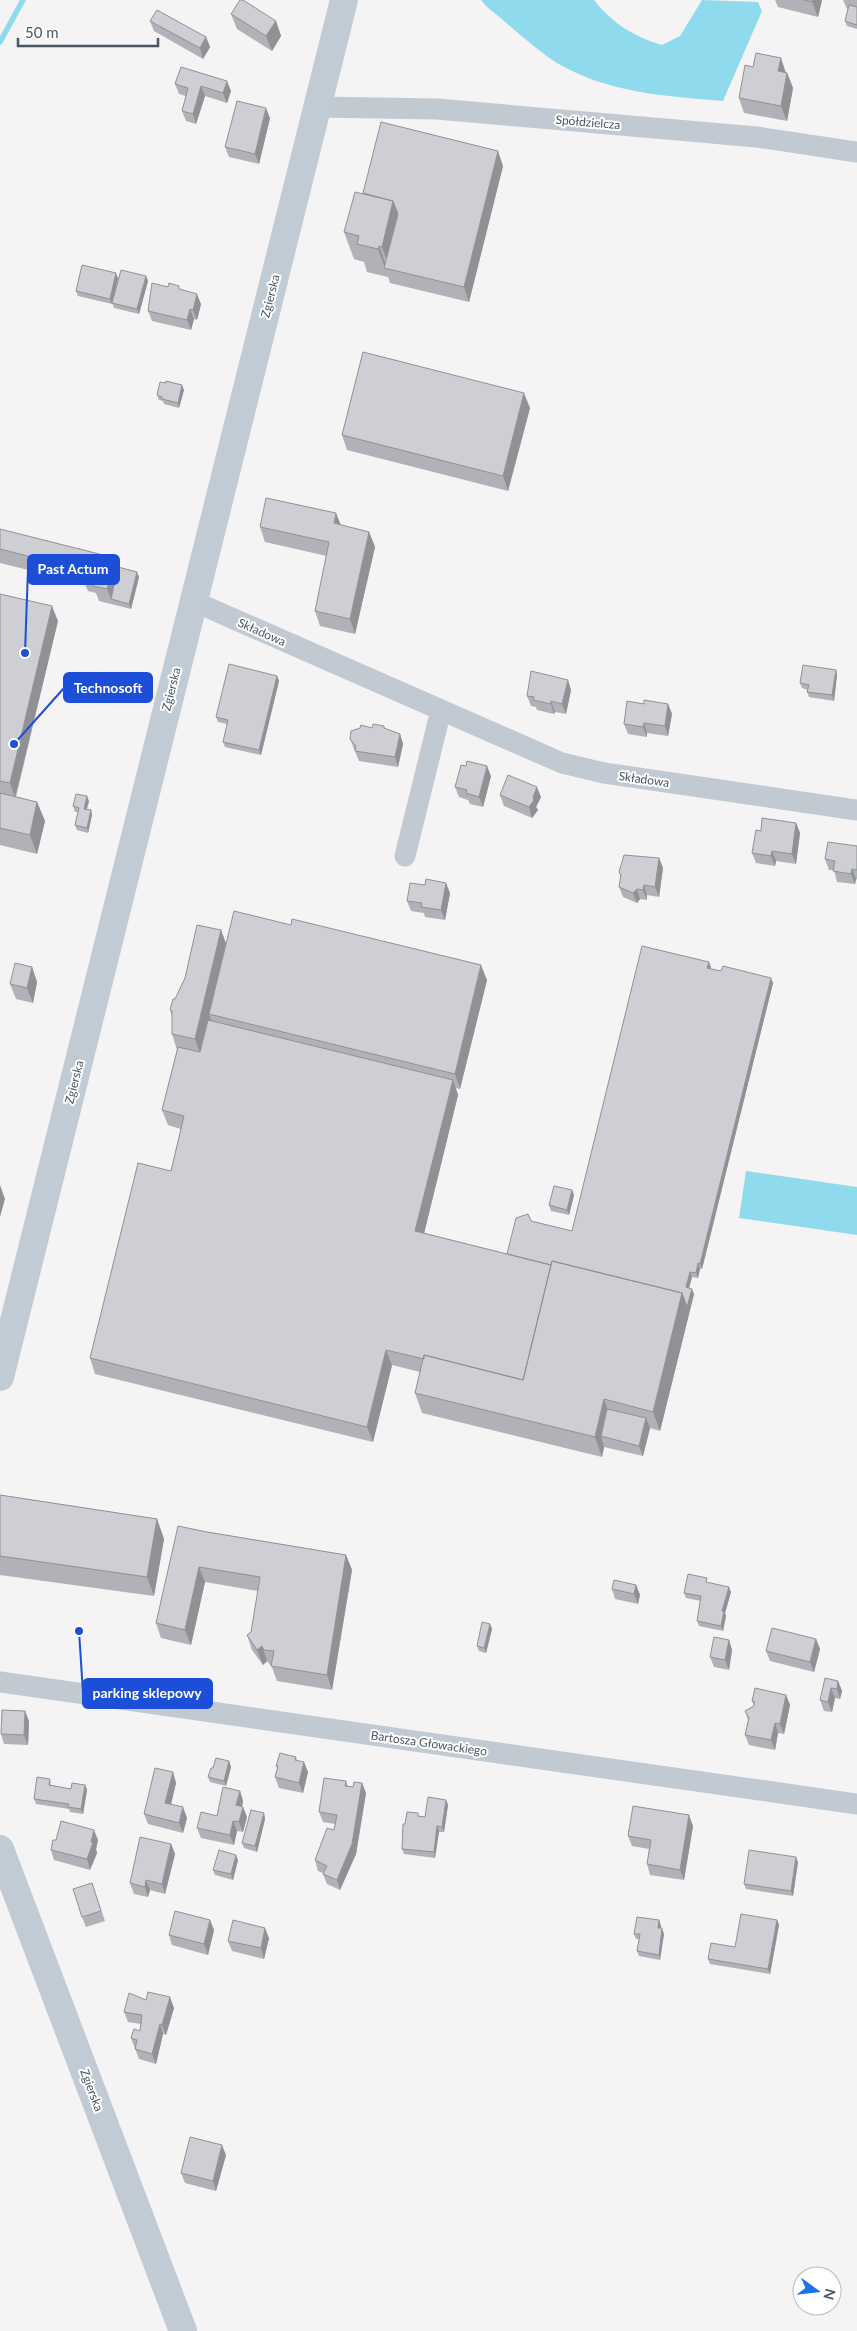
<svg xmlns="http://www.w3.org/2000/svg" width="857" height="2331" font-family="Lato,sans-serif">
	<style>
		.water { fill: #90daee }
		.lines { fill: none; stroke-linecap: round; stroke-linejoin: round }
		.stream { stroke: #90daee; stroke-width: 5.5 }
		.street { stroke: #c1cad2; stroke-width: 21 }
		.secondary { stroke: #c1cbd6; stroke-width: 28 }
		.wall { fill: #b0b2b7 }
		.shaded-wall { fill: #909195 }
		.building { fill: #cdcfd5; stroke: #909195 }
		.labels { text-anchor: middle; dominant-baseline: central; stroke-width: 4; stroke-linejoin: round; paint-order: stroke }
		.street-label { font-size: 12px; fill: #4a5661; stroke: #fff }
		.leader { fill: none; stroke: #1d4ed8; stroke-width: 2 }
		.callout-dot { fill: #1d4ed8; stroke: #fff; stroke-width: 2 }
		.callout { fill: #1d4ed8; stroke: #1d4ed8; stroke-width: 2 }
		.callout-label { font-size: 14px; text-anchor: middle; font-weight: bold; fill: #fff }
	</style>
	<rect width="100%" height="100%" fill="#f5f3f3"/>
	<path class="water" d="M481,0H594C612,23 634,37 662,45L680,36L702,0L758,2L762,11L723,101C665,96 608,93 557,63C535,49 507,23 486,6Z
		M746,1171L857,1187V1235L739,1218Z"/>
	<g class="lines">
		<path class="stream" d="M0,42L23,0"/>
		<path class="street" d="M318,107L437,109L757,137L857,152
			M193,601L562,763L604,773L857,810
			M405,856L441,710
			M0,1682L857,1804"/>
		<path class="secondary" d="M0,1377L344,0
			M0,1849L183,2331"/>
	</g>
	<path class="wall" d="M775,0H822L818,17L778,7Z
		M843,0H857V29L847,26L845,21L848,9H847Z
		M231,14L276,21L281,36L272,51L237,29Z
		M150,21L206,37L210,47L203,59L154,31Z
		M181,67L231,91L227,103L205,96L196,124L186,121L182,111L186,96L179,94L175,84Z
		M786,73H787L793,88L787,121L744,113L739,98Z
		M270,118L259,164L229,157L225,147Z
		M503,166L469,302L390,283L388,277L367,272L364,262L354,259L344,232L363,193Z
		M146,276L148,281L139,314L114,308L112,303Z
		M118,278L112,304L78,296L76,291Z
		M181,289L201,304L197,320L194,319L191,330L152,321L148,311Z
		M184,390L179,408L164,404L163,401L159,400L157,395Z
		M530,408L508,491L347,450L342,435Z
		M340,525L369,532L375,547L355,634L320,626L315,611L327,556L265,542L260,527Z
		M0,529L118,567L139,577L131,609L99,601L96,593L88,591L85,584L0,563Z
		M0,594L58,621L16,797L37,802L45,821L37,854L0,845Z
		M836,670L837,675L834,701L809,697L807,692L808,690L802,688L800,683Z
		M277,676L279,681L261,755L225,747L223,742L227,724L218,722L216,717Z
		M571,690L566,714L555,712L554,714L537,710L536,707L531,706L527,696Z
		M644,704H668L672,714L668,736L647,733V737L628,734L624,724Z
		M384,726L385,729L400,734L403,744L398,767L359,761L350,739L372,728Z
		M491,776L483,807L470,804L468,800L459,797L455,787Z
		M500,795L541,797L536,807L538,810L532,818L504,806Z
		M89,801L87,809L91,810L92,815L88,833L77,830L75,825L78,812H75L73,806Z
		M796,823L800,833L796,864L776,861L775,866L756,863L752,853L761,831Z
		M857,846V880L856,879L855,884L837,882L834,870H829L825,859Z
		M659,858L663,868L659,897L647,895V900L640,899L637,903L623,897L619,887L621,877L619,872Z
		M450,893L445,920L425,917L424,913L411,911L407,901Z
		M221,930L226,943L487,980L460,1089L456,1088L458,1095L424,1233L507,1254L531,1221L572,1231L711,967L710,969L773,983L702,1269H700L698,1278L692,1277L689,1288L694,1294L660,1431L650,1428L643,1456L604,1447L602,1457L422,1413L415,1393L420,1372L392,1365L373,1442L95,1374L90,1358L171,1171L181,1129L168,1125L162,1110L177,1050L172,1034V1016L170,1010L175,999Z
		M32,967L37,982L33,1003L16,999L10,984Z
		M572,1190L574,1195L569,1215L551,1211L549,1205Z
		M0,1495L157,1519L164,1539L154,1596L0,1575Z
		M207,1532L346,1555L352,1570L332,1690L277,1681L271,1665H270L267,1661L263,1665L252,1650L247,1635L251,1632L258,1591L205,1582L191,1645L161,1638L156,1623Z
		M709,1583L731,1592L725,1613L726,1616L723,1631L699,1626L697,1621L701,1601L686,1598L684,1593Z
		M636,1585L640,1595L638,1604L615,1599L612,1589Z
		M490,1624L492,1629L486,1653L479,1651L477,1646Z
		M816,1639L820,1649L814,1672L770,1661L766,1651Z
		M729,1640L732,1650L729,1670L714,1667L710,1657Z
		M838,1681L842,1691L840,1699L835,1698L832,1712L824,1711L820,1700Z
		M786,1695L790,1705L784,1734L778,1733L775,1750L749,1745L745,1735L748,1720L745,1711L754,1706L752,1701Z
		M29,1721L28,1745L4,1744L1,1734Z
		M296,1757L297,1761L308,1772L303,1793L279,1788L275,1777L278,1769L276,1766Z
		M229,1761L231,1767L226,1786L210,1782L208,1777L213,1768Z
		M173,1772L176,1783L171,1804L187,1818L183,1833L148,1824L144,1814Z
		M50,1779L51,1786L71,1789L85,1785L87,1790L83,1814L70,1812L69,1809L36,1804L34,1799Z
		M346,1781L348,1786L353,1787L362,1783L366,1793L356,1854L340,1890L327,1884L323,1874V1873L318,1871L315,1860L334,1830L335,1824L323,1822L319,1812Z
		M240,1791L243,1801L242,1807H243L247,1817L243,1832L237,1831L234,1845L201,1838L197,1828L217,1816Z
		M446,1800L448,1805L444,1832H439L435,1858L404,1854L402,1849L405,1824L419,1816L425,1817Z
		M264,1813L265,1819L257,1852L244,1848L242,1843Z
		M693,1826L684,1880L650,1875L647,1864L649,1849L632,1846L628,1836Z
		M98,1840L96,1849L97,1853L90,1870L54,1860L51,1850Z
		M171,1844L175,1854L165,1894L150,1890L148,1897L134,1894L130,1883Z
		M238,1860L233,1880L215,1875L213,1870Z
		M798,1862L793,1896L746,1889L744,1884Z
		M92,1883L105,1921L86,1927L82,1917Z
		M210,1920L214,1930L208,1955L172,1945L169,1935Z
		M659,1920L661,1926L660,1928L664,1934L660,1960L639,1956L637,1951L639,1939H636L634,1934Z
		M777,1920L779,1925L770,1974L710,1964L708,1959L735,1947Z
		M269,1938L264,1959L232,1951L228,1941Z
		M146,2000L174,2008L166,2035L163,2034L156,2064L139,2059L131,2038L140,2031L141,2024L128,2022L124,2012Z
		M226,2155L216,2191L185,2183L181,2173Z"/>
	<path class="shaded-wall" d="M813,0H822L818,17L812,2Z
		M276,21L281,36L272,51L266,36Z
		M206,37L210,47L203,59L200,48Z
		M781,58L786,73L778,71Z
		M787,73L793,88L787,121L781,106Z
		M227,81L231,91L227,103L223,93Z
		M201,86L205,96L196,124L193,114Z
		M266,108L270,118L259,164L255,154Z
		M498,151L503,166L469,302L464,287Z
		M393,201L403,229L390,269L382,247Z
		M379,246L387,268H385L378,249Z
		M116,273L118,278L112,304L110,299Z
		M146,276L148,281L139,314L137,309Z
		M197,294L201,304L197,320L193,310Z
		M190,309L194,319L191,330L187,320Z
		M182,385L184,390L179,408L178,403Z
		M524,393L530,408L508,491L503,476Z
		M336,513L342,528L334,523Z
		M369,532L375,547L355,634L350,619Z
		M115,558L120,573L111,599L107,589Z
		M137,572L139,577L131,609L129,604Z
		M52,606L58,621L15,798L10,783Z
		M836,670L837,675L834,701L832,695Z
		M277,676L279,681L261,755L259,750Z
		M568,680L571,690L566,714L562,704Z
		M551,701L555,712L554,714L551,704Z
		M668,704L672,714L668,736L665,726Z
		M644,723L647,733V737L643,727Z
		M400,734L403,744L398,767L395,757Z
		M487,766L491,776L483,807L479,797Z
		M537,787L541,797L536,807L538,810L532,818L529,807Z
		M87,796L89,801L85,814L84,809Z
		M37,802L45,821L37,854L30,835Z
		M91,810L92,815L88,833L87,828Z
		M796,823L800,833L796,864L792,854Z
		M772,851L776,861L775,866L771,856Z
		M659,858L663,868L659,897L655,887Z
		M852,869L856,879L855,884L851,874Z
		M446,883L450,893L445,920L441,910Z
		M644,885L647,895V900L643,890Z
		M637,889L640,899L637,903L633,893Z
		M221,930L231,958L209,1014L214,1029L205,1067L195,1039Z
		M709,962L711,967L709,973L707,968Z
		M481,965L487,980L460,1089L455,1074Z
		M32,967L37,982L33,1003L27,988Z
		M771,978L773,983L702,1269L700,1264Z
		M453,1080L458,1095L421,1246L415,1231Z
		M0,1185L5,1199L0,1217Z
		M572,1190L574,1195L569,1215L567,1210Z
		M698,1263L700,1269L698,1278L696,1273Z
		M690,1272L692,1277L688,1292L686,1287Z
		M692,1289L694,1294L660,1431L653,1412L682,1293Z
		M386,1350L392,1365L373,1442L367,1427Z
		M604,1399L611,1419L601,1436L604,1447L602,1457L595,1437Z
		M646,1418L650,1428L643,1456L639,1446Z
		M157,1519L164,1539L154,1596L147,1577Z
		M346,1555L352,1570L332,1690L327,1675Z
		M199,1567L205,1582L191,1645L185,1630Z
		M636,1585L640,1595L638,1604L634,1594Z
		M729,1587L731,1592L725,1613L726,1616L723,1631L721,1626L722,1611Z
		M490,1624L492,1629L486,1653L484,1648Z
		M816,1639L820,1649L814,1672L810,1662Z
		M729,1640L732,1650L729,1670L725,1660Z
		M262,1646L267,1661L263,1665L257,1650Z
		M838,1681L842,1691L840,1699L837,1689Z
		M831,1688L835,1698L832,1712L828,1702Z
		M786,1695L790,1705L784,1734L780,1724Z
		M25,1711L29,1721L28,1745L24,1735Z
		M775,1723L778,1733L775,1750L771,1740Z
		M229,1761L231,1767L226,1786L224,1781Z
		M304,1762L308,1772L303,1793L299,1783Z
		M173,1772L176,1783L169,1813L165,1803Z
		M362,1783L366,1793L356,1854L340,1890L337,1880Z
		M85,1785L87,1790L83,1814L81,1809Z
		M240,1791L243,1801L240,1816L236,1805Z
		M446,1800L448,1805L444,1832L442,1827Z
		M183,1807L187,1818L183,1833L179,1823Z
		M243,1807L247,1817L243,1832L239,1822Z
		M264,1813L265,1819L257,1852L255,1846Z
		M689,1815L693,1826L684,1880L680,1870Z
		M233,1821L237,1831L234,1845L230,1835Z
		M437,1826L439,1832L435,1858L434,1852Z
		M94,1830L98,1840L96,1849L97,1853L90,1870L87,1859Z
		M171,1844L175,1854L165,1894L162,1884Z
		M236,1855L238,1860L233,1880L231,1874Z
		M796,1857L798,1862L793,1896L791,1891Z
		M146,1880L150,1890L148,1897L145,1887Z
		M210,1920L214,1930L208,1955L204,1944Z
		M659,1920L661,1926L660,1933L658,1928Z
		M777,1920L779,1925L770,1974L768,1969Z
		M265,1928L269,1938L264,1959L261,1948Z
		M662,1928L664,1934L660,1960L659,1955Z
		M170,1997L174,2008L166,2035L162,2025Z
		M160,2024L163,2034L156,2064L152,2054Z
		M222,2145L226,2155L216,2191L213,2181Z"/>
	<path class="building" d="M240,0H243L276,21L266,36L231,14Z
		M804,0H813L812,2Z
		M849,5L857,7V25L845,21Z
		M157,10L206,37L200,48L150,21Z
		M756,53L781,58L778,71L787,73L781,106L739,98L745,65L753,67Z
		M181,67L227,81L223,93L201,86L193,114L182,111L188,88L175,84Z
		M237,101L266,108L255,154L225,147Z
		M381,122L498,151L464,287L384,268L398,214L393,201L363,193Z
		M355,192L393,201L382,247L379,246L378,249L357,244L359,236L344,232Z
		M82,265L116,273L110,299L76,291Z
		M121,270L146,276L137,309L112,303Z
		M152,283L168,287L169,283L179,286V289L197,294L193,310L190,309L187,320L148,311Z
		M363,352L524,393L503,476L342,435Z
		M166,381L182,385L178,403L162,399V397L157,395L160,382L166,383Z
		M266,498L336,513L334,523L369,532L350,619L315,611L329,542L260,527Z
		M0,529L115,558L107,589L93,586L95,579L82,576L83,570L0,549Z
		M118,567L137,572L129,604L111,599Z
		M0,594L52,606L10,783L0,781Z
		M229,664L277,676L259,750L223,742L228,720L216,717Z
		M803,665L836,670L832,695L807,692L809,685L800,683Z
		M531,671L568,680L562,704L551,701V704L533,700L534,697L527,696Z
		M644,700L668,704L665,726L644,723L643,727L624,724L627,701L644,704Z
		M373,724L384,726V728L400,734L395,757L355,751L356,746L350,739L351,731L360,728L361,725L372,728Z
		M467,761L487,766L479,797L466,793L467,790L455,787L461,765L466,766Z
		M508,775L537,787L533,797L534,800L529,807L500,795Z
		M0,793L37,802L30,835L0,828Z
		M76,794L87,796L84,809L91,810L87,828L75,825L79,808L73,806Z
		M762,818L796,823L792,854L772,851L771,856L752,853L756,830L761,831Z
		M828,842L857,846V870L852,869L851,874L833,871L835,861L825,859Z
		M624,855L659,858L655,887L644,885L643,890L637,889L633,893L619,887L621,875L619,872Z
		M426,879L446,883L441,910L421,907L422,903L407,901L410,883L425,885Z
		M234,911L291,925L292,919L481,965L455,1074L209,1014Z
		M197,925L221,930L195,1039L172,1034V1011L170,1010L173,999H175L185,978Z
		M642,946L709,962L707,968L721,971L723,966L771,978L700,1264L698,1263L696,1273L690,1272L686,1287L692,1289L687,1307L682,1293L552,1261L551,1265L507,1254L516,1218L528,1214L531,1221L572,1231Z
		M15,963L32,967L27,988L10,984Z
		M208,1020L453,1080L415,1231L551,1265L523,1380L424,1355V1359L386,1350L367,1427L90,1358L138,1163L171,1171L184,1116L162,1110L178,1047L200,1052Z
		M554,1186L572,1190L567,1210L549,1205Z
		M552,1261L682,1293L653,1412L604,1399L595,1437L415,1393L424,1355L523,1380Z
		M607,1409L646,1418L639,1446L601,1436Z
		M0,1495L157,1519L147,1577L0,1556Z
		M178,1526L207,1532L346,1555L327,1675L271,1666L274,1651L264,1650L262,1646L257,1650L247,1635L251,1632L260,1577L199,1567L185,1630L156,1623Z
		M688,1574L707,1578L706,1582L729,1587L722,1611H724L721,1626L697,1621L701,1596L684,1593Z
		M614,1580L636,1585L634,1594L612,1589Z
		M482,1622L490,1624L484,1648L477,1646Z
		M772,1628L816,1639L810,1662L766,1651Z
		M714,1637L729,1640L725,1660L710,1657Z
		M825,1678L838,1681L837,1689L831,1688L828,1702L820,1700Z
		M755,1688L786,1695L780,1724L775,1723L771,1740L745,1735L749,1718L745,1711L754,1706V1701H752Z
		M2,1710L25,1711L24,1735L1,1734Z
		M280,1753L296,1757L295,1760L304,1762L299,1783L275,1777L278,1766H276Z
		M216,1758L229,1761L224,1781L208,1777L211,1768H213Z
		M155,1768L173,1772L165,1803L183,1807L179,1823L144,1814Z
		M37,1777L50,1779L49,1785L71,1789L72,1783L85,1785L81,1809L68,1807L69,1804L34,1799Z
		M324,1778L346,1781L345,1786L353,1787L354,1782L362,1783L352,1844L337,1880L323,1874L327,1866L315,1860L327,1828L334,1830L337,1815L319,1812Z
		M223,1787L240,1791L236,1805L243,1807L239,1822L233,1821L230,1835L197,1828L201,1812L217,1816Z
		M428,1797L446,1800L442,1827L437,1826L434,1852L402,1849L403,1824H405L407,1812L418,1813V1816L425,1817Z
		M633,1806L689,1815L680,1870L647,1864L651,1840L628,1836Z
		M251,1810L264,1813L255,1846L242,1843Z
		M61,1821L94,1830L91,1842L93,1843L87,1859L51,1850L53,1840H56Z
		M140,1837L171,1844L162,1884L146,1880L145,1887L130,1883Z
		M219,1850L236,1855L231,1874L213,1870Z
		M749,1850L796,1857L791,1891L744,1884Z
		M92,1883L101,1911L82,1917L73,1889Z
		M175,1911L210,1920L204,1944L169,1935Z
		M741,1914L777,1920L768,1969L708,1959L711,1943L735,1947Z
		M637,1917L659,1920L658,1928H662L659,1955L637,1951L640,1934H634Z
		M233,1920L265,1928L261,1948L228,1941Z
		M148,1992L170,1997L162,2025L160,2024L152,2054L135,2049L137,2040L131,2038L134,2029L140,2031L142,2015L124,2012L129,1993L146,2000Z
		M190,2137L222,2145L213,2181L181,2173Z"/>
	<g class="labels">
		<g class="street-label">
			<text transform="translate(588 122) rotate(5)">Spółdzielcza</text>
			<text transform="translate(270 296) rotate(-76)">Zgierska</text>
			<text transform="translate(262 632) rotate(24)">Składowa</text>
			<text transform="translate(171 689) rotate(-76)">Zgierska</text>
			<text transform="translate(644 779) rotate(8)">Składowa</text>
			<text transform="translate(74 1082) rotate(-76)">Zgierska</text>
			<text transform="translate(429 1743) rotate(8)">Bartosza Głowackiego</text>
			<text transform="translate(92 2090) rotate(69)">Zgierska</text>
		</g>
	</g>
	<path class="leader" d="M25 653L28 569M14 744L64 688M79 1631L83 1693"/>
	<g class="callout-dot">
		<circle cx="25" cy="653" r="5"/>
		<circle cx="14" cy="744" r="5"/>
		<circle cx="79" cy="1631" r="5"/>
	</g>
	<g class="callout">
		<rect x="28" y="555" width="91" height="29" rx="5"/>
		<rect x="64" y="673" width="88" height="29" rx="5"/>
		<rect x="83" y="1679" width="129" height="29" rx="5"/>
	</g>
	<g class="callout-label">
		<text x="73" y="574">Past Actum</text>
		<text x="108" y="693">Technosoft</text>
		<text x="147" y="1698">parking sklepowy</text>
	</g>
	<g transform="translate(817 2291) rotate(105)"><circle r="24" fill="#ffffff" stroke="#b7bbc0"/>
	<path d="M0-4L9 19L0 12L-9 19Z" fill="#1a73e8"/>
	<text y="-8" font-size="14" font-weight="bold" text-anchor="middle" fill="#4a5661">N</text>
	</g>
	<path d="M18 38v8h140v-8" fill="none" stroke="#4a5661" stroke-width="2.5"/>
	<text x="25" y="38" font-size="15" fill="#4a5661" stroke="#ffffff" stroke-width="4" paint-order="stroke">50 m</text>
</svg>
